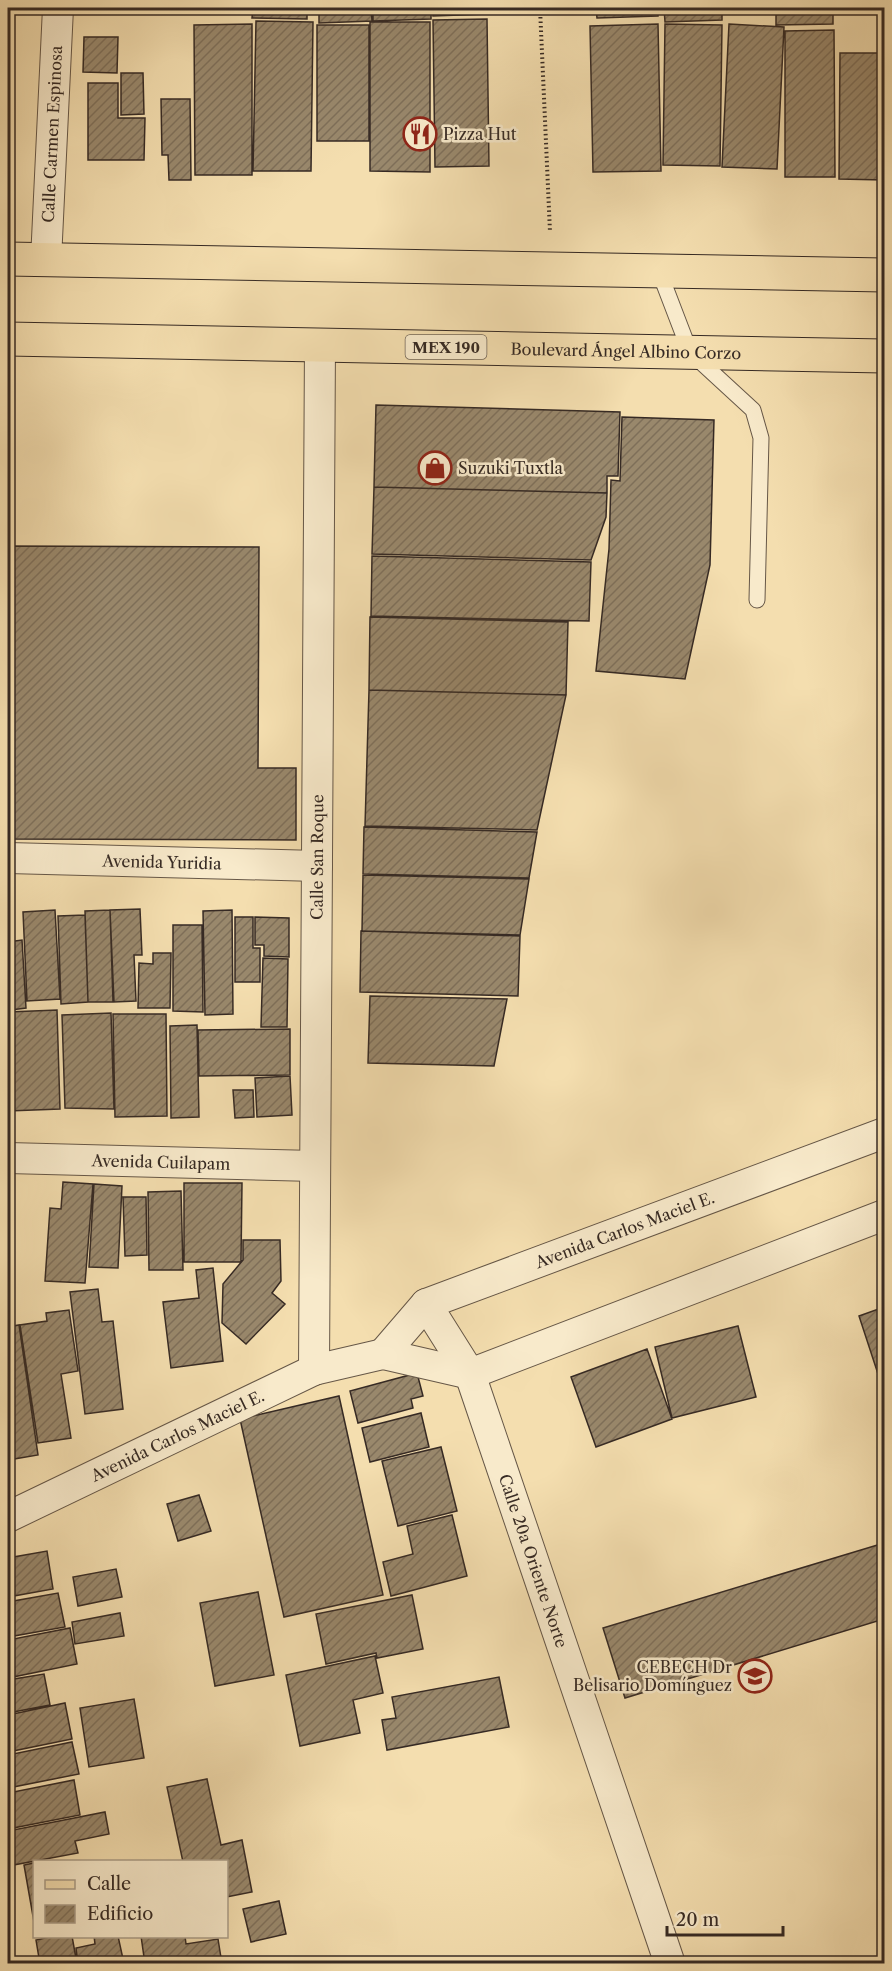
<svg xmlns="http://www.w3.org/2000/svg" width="892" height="1971" font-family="'Libre Caslon Text',serif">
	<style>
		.building { fill: url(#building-hatch); stroke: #362a24; stroke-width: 1.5 }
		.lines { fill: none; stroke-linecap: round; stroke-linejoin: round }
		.lane-casing { stroke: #665747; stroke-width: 17 }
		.street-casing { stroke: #665747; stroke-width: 32 }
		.primary-casing { stroke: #362a24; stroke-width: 35 }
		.path { stroke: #362a24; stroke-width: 4; stroke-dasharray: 1.5 3; stroke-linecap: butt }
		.lane { stroke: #f8eacb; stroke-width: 15 }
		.street { stroke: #f8eacb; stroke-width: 30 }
		.primary { stroke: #f4deaf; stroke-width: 33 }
		.labels { text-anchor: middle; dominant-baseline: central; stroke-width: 5; stroke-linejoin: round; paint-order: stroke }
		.shield { fill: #f8eacb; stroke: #706456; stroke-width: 1.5 }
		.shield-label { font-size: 15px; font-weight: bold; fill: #362a24 }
		.street-label { font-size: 16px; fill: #362a24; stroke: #f8eacb }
		.poi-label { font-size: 16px; fill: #362a24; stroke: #f8eacb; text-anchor: start }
	</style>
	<defs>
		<pattern id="building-hatch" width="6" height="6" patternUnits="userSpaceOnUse" patternTransform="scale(1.5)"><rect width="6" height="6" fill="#99886c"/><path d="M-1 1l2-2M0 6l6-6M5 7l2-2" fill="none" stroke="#7e6f59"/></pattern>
	</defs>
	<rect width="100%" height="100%" fill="#f4deaf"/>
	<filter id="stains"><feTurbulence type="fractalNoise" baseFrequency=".00333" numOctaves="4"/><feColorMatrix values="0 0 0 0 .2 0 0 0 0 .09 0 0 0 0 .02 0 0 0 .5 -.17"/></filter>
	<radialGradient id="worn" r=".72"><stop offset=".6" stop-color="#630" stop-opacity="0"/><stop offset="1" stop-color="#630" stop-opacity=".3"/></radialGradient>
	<path class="building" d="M253,8H307V19L252,18Z
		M319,8H371L372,21L319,23Z
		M373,8H431V19L373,21Z
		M433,8H488V14L433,16Z
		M596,8H658V16L597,18Z
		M664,8H722V20L665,22Z
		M776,8H833V24L776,25Z
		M487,19L489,166L435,167L433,20Z
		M256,21L313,22L311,171H253Z
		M370,22H430V172L370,171Z
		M252,24V175H195L194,25Z
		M658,24L661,171L593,172L590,26Z
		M665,24L722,25L720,166L663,165Z
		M729,24L784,27L777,169L722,167Z
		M317,25H369V141H317Z
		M834,30L835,177H785V31Z
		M84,37H118L117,73L83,72Z
		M840,53H884V180L839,179Z
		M121,73H143L144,114L121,115Z
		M88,83H118V118H145L144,160H88Z
		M161,99H190L191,180H169L168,155H162Z
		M376,405L620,412L618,476H607V493L374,487Z
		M622,417L714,420L710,565L685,679L596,671L609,549L611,480L620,481Z
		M374,487L607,493L606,517L591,560L372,554Z
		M8,546L259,547L258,768H296V840L8,839Z
		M372,556L591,562L589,621L371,616Z
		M370,617L568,622L566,695L369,690Z
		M369,690L566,695L537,830L365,826Z
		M364,827L537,832L529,878L363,874Z
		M363,875L529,879L520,935L362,931Z
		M140,909L142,955H134L136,1001L114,1002L110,910Z
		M55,910L60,999L27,1001L23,912Z
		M110,910L113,1002H88L85,911Z
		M232,910L233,1014L205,1015L203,911Z
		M85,915L88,1002L61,1004L58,916Z
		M235,917H253V948H260V982H235Z
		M255,917L289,918V957L264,956V945H255Z
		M173,925H202L203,1012L173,1011Z
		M361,931L520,936L518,996L360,992Z
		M22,940L26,1008L11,1010L10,999H8V942Z
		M153,953H171L170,1008H138L139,963L153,964Z
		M263,958L288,959L287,1027H261Z
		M370,996L507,999L494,1066L368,1063Z
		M57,1010L60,1109L8,1111V1012Z
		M111,1013L114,1109L65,1108L62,1015Z
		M113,1014H166L167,1116L115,1117Z
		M197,1025L199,1117L171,1118L170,1026Z
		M290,1029V1075L199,1076L198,1030Z
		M290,1076L292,1115L257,1117L255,1078Z
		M233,1090H253L254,1117L235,1118Z
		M63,1182L93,1184L85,1283L45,1281L50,1208L61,1209Z
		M184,1183H242L241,1262H184Z
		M94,1184L122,1186L118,1268L89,1267Z
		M181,1191L183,1270H149L148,1192Z
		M123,1197H146L147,1255L125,1256Z
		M243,1240H280L281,1281L272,1293L285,1304L246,1344L222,1323L223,1284L243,1260Z
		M213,1268L223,1361L171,1368L163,1302L199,1298L196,1270Z
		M98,1289L102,1322L113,1321L123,1409L85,1414L70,1292Z
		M884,1307V1371L878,1374L859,1316Z
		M69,1310L78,1371L61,1374L71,1438L38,1443L20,1325L47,1321L46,1313Z
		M19,1325L38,1455L8,1460V1327Z
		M738,1326L756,1397L672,1418L655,1347Z
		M647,1349L672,1419L596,1447L571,1377Z
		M417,1373L423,1396L411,1399L413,1408L358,1423L350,1391Z
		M339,1396L383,1595L284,1617L240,1419Z
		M421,1413L429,1447L370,1462L362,1428Z
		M441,1447L457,1511L398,1526L382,1461Z
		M199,1495L211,1531L178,1541L167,1504Z
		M452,1515L467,1576L391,1596L383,1562L413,1554L407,1526Z
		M884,1543V1619L625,1698L603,1628Z
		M47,1551L53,1589L8,1597V1558Z
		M116,1569L122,1597L78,1606L73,1577Z
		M258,1592L274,1675L215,1686L200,1603Z
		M58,1593L65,1627L8,1637V1602Z
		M412,1595L423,1649L377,1658L376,1653L326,1664L316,1614Z
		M120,1613L124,1636L75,1644L72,1622Z
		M70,1628L77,1664L8,1678V1640Z
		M375,1656L383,1693L353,1700L360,1733L300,1746L286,1675Z
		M44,1674L50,1705L8,1713V1680Z
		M499,1677L509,1727L387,1750L382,1720L396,1718L392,1697Z
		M134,1699L144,1758L89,1767L80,1708Z
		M65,1703L72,1739L8,1752V1715Z
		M72,1742L79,1774L8,1788V1755Z
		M207,1779L221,1845L242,1840L252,1892L226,1897V1862H183L167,1787Z
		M74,1780L80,1815L8,1829V1793Z
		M105,1812L109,1834L75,1841L78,1853L8,1866V1831Z
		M34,1863V1922L24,1865Z
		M279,1901L286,1934L251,1942L243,1909Z
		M54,1936H72L77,1964H40L36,1940Z
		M94,1936H118L123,1959L101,1964H78L76,1948L95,1944Z
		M141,1936H185L186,1944L218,1939L222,1964H145Z"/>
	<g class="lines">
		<g class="lane-casing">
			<path id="lane" d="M659,271L690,352L753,410L761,438L757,600"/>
		</g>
		<g class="street-casing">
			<g id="street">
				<path id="s1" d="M46,260L58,8"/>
				<path id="s2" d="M8,858L317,866"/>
				<path id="s3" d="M8,1158L315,1166"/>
				<path id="s4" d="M426,1304L470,1374L670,1964"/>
				<path id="s5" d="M383,1354L426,1304L884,1133"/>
				<path id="s6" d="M314,1370L320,344"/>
				<path id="s7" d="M8,1517L314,1370L383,1354L470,1374L884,1215"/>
			</g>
		</g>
		<g class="primary-casing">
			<g id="primary">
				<path d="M8,259L884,275"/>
				<path id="s8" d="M8,339L884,356"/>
			</g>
		</g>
		<path class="path" d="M540,8L550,232"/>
		<use href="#lane" class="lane"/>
		<use href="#street" class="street"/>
		<use href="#primary" class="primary"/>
	</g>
	<defs>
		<g id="restaurant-ring" transform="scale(1.725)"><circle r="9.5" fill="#f8eacb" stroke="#8f2418" stroke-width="1.5"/><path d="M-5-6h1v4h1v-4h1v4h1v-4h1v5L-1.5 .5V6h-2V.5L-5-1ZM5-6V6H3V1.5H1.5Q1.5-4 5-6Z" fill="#8f2418"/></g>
		<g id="shop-ring" transform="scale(1.725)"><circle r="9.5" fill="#f8eacb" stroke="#8f2418" stroke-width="1.5"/><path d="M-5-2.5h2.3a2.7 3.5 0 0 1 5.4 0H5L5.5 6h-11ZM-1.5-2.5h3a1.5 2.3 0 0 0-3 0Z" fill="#8f2418"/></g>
		<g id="university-ring" transform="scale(1.725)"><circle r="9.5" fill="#f8eacb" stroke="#8f2418" stroke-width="1.5"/><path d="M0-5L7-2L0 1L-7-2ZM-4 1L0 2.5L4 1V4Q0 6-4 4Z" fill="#8f2418"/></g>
	</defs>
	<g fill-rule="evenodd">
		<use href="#restaurant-ring" x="420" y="134"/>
		<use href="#shop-ring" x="435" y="468"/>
		<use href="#university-ring" x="755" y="1676"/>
	</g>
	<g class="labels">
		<rect class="shield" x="405.5" y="335" width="81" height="24" rx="4.5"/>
		<g class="shield-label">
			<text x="446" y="347">MEX 190</text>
		</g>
		<g class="street-label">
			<text stroke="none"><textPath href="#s1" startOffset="126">Calle Carmen Espinosa</textPath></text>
			<text stroke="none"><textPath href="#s8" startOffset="618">Boulevard Ángel Albino Corzo</textPath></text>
			<text stroke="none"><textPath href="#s6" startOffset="513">Calle San Roque</textPath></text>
			<text stroke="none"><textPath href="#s2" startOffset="154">Avenida Yuridia</textPath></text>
			<text stroke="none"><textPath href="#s3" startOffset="153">Avenida Cuilapam</textPath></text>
			<text stroke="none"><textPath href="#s5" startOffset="278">Avenida Carlos Maciel E.</textPath></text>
			<text stroke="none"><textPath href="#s7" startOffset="188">Avenida Carlos Maciel E.</textPath></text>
			<text stroke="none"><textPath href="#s4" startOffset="280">Calle 20a Oriente Norte</textPath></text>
		</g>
		<g class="poi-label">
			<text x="443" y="134">Pizza Hut</text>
			<text x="458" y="468">Suzuki Tuxtla</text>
			<text x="732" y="1667" text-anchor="end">CEBECH Dr<tspan x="732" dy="18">Belisario Domínguez</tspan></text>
		</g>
	</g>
	<rect width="892" height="1971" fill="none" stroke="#f4deaf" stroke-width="30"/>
	<rect x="9" y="9" width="874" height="1953" fill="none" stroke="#362a24" stroke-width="3"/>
	<rect x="15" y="15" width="862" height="1941" fill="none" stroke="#362a24" stroke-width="1.5"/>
	<rect x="33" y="1860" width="195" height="78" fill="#f8eacb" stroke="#aa9d88" stroke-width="1.5"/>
	<rect x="45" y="1880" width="30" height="9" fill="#f4deaf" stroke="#aa9d88" stroke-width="1.5"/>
	<text x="87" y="1890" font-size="18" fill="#362a24">Calle</text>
	<rect x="45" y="1905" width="30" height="18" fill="url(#building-hatch)" stroke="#aa9d88" stroke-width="1.5"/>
	<text x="87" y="1920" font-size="18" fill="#362a24">Edificio</text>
	<path d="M667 1926v9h116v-9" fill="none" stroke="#362a24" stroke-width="3"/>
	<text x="676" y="1926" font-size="18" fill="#362a24" stroke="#f8eacb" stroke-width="4.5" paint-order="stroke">20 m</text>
	<rect width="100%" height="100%" filter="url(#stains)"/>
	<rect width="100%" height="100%" fill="url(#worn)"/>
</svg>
